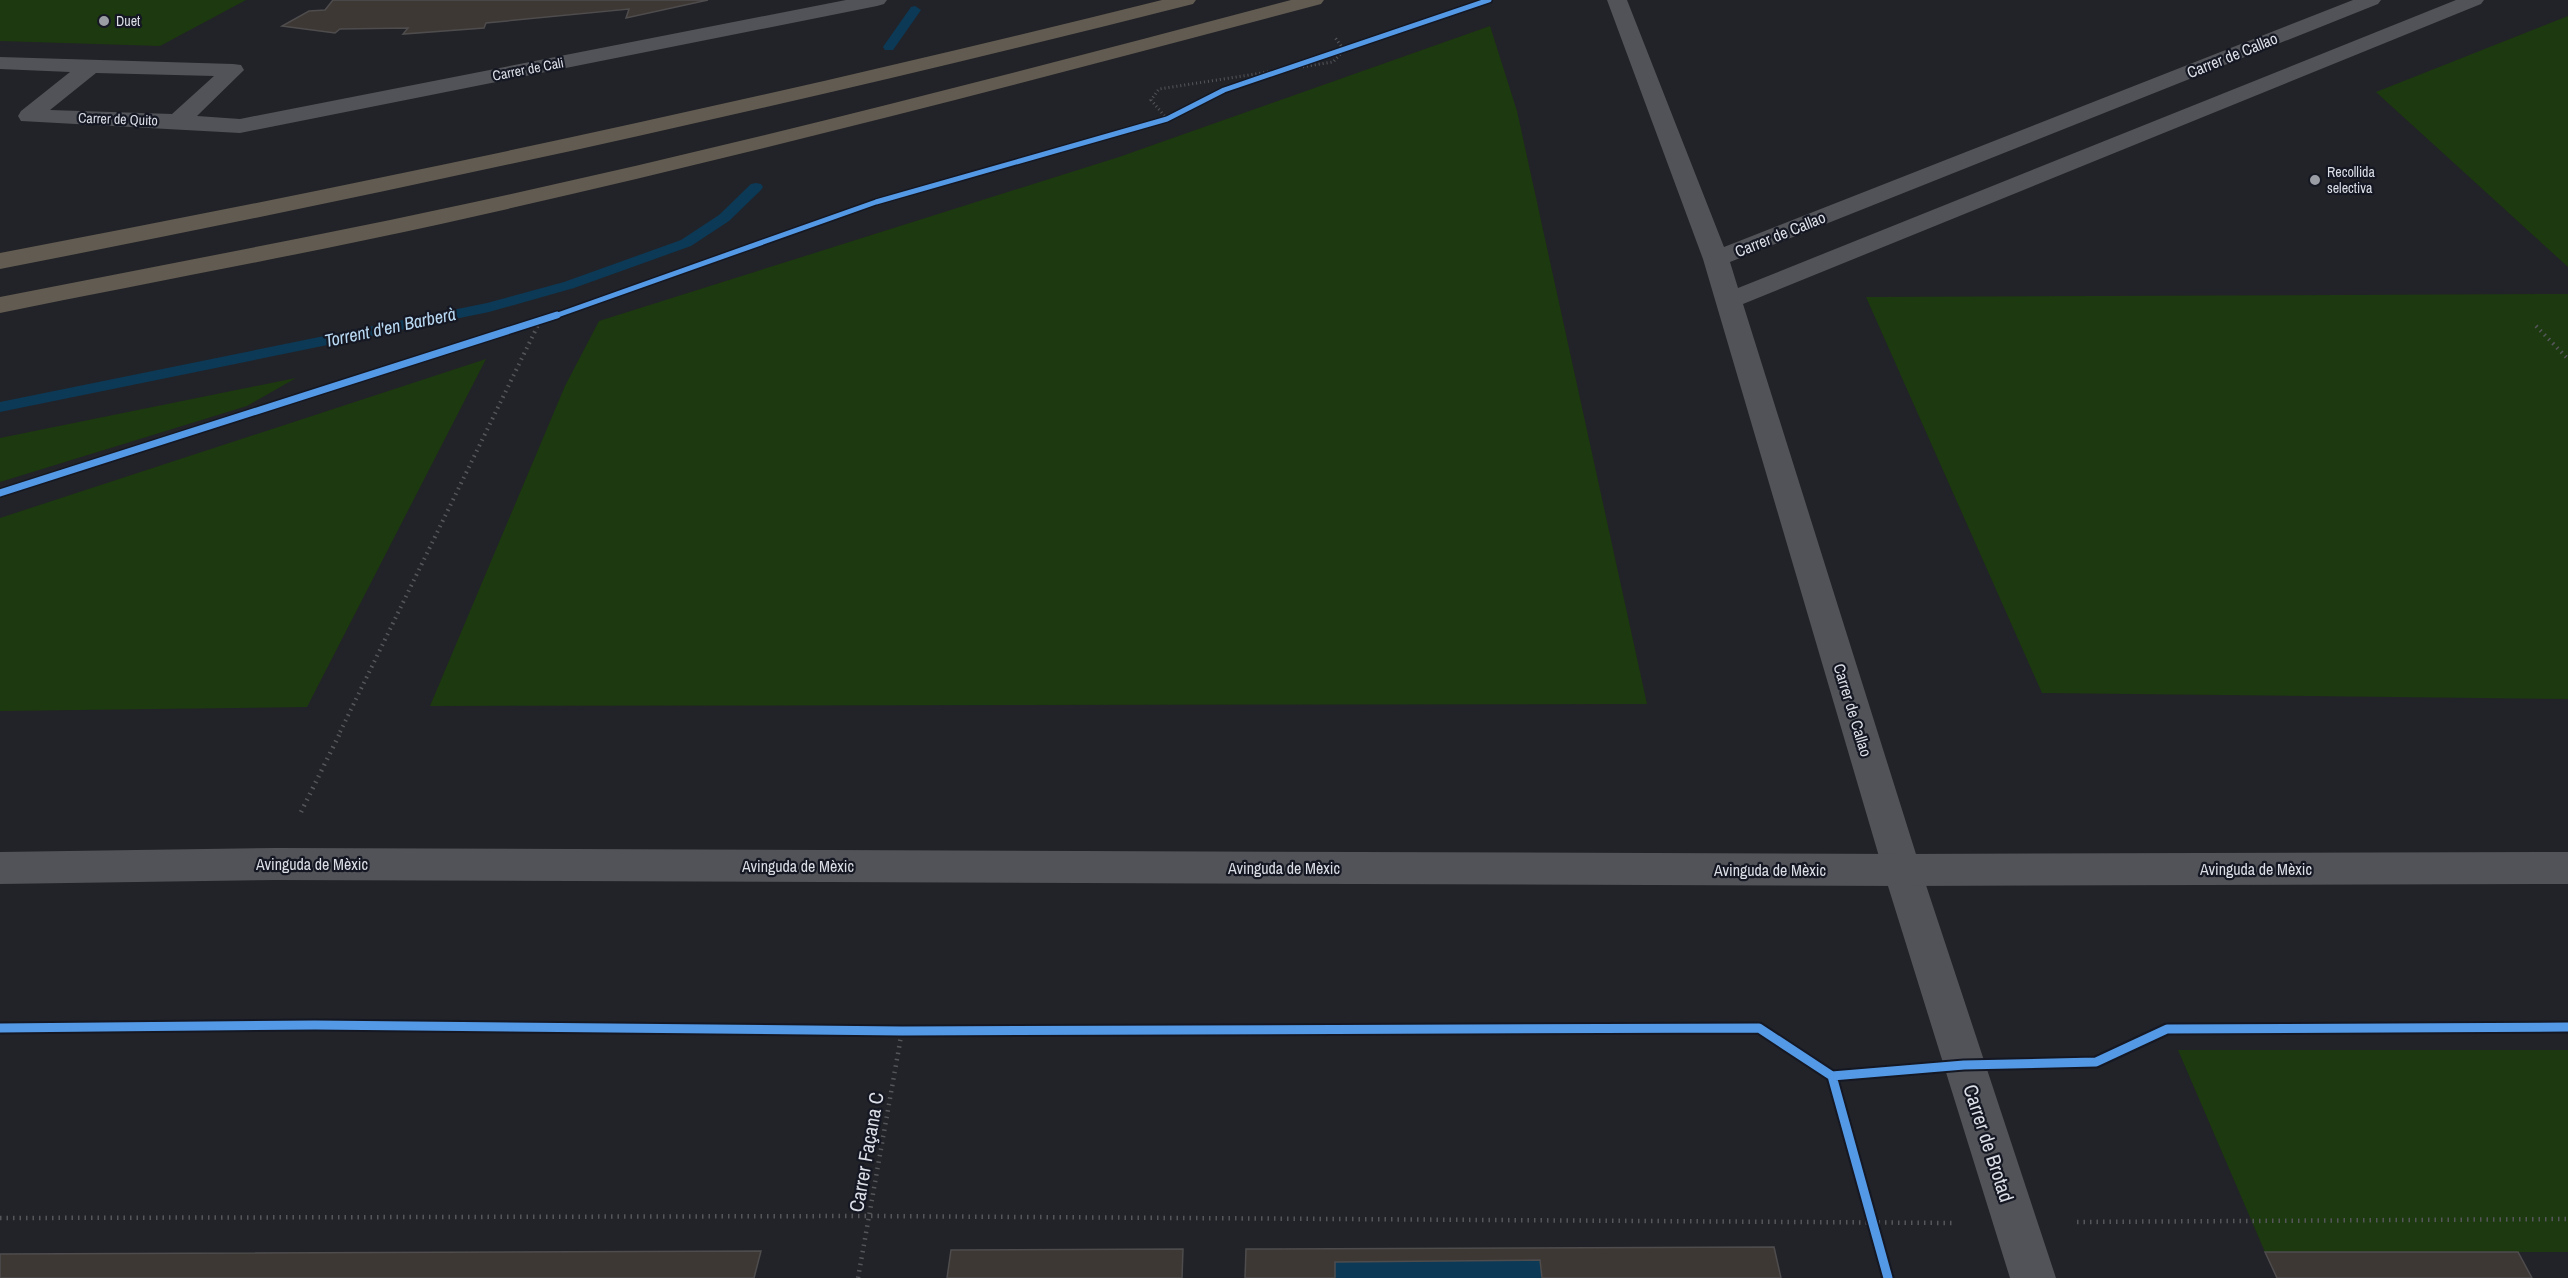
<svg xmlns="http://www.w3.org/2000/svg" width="2568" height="1278" font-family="'Archivo Narrow',sans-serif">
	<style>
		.green { fill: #1d390f }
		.water { fill: #0c3956 }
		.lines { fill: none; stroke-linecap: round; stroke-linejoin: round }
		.stream { fill: #0c3956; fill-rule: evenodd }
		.building { fill: #3e3834; stroke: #4e4c4d; stroke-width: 1.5 }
		.path-far2 { stroke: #55565a; stroke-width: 3; stroke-dasharray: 1 3; stroke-linecap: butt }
		.path-far1 { stroke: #55565a; stroke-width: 4; stroke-dasharray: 1.5 4.5; stroke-linecap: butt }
		.path { stroke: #55565a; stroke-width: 4.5; stroke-dasharray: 1.5 5; stroke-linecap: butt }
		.minor { fill: #515358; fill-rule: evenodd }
		.tertiary { fill: #515358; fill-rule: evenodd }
		.motorway { fill: #625b51; fill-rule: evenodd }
		.cycleway-far2-casing { stroke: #151823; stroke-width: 8 }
		.cycleway-far1-casing { stroke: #151823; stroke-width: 10 }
		.cycleway-casing { stroke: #151823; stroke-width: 13 }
		.cycleway-far2 { stroke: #5399e6; stroke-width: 5 }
		.cycleway-far1 { stroke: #5399e6; stroke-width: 7 }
		.cycleway { stroke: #5399e6; stroke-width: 9 }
		.poi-dot { fill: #9b9da4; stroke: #151823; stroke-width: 2 }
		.labels { text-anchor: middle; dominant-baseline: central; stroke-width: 4.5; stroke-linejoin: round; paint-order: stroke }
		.far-poi-label { font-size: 14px; fill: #dcdee6; stroke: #151823; text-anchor: start }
		.far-street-label { font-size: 14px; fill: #dcdee6; stroke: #151823 }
		.street-label { font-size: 16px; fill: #dcdee6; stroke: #151823 }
		.water-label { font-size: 18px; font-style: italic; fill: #b9d9f3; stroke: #151823 }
		.near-street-label { font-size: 20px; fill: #dcdee6; stroke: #151823 }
	</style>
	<rect width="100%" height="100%" fill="#222328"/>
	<path class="green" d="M0,0H246L160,46L0,41Z
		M2568,16V267L2376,92Z
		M1490,26L1517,111L1647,704L430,706L565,386L599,321L1119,157Z
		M2568,294V699L2042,693L1866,297Z
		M486,359L307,707L0,711V518Z
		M296,378L247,406L0,482V438Z
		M2178,1050H2568V1252H2265Z"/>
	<path class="water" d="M1540,1260L1542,1278H1335V1262Z"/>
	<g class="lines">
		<path class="stream" d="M915,6L921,10L893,50H885L883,47L885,44L911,7Z
			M756,183L761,184L763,187L761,190L729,221L691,246L574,288L489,312L0,412V402L487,303L564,282L681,240L719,215L751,184Z"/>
	</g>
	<path class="building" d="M333,0H708L626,18L629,9L486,23L484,28L403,34L408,28L340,29L335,33L282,26L309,11L325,10Z
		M1774,1247L1781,1278H1542L1540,1260L1335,1262V1278H1245L1246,1249Z
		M1183,1249L1182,1278H947L951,1250Z
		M761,1251L754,1278H0V1254Z
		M2265,1252H2518L2532,1278H2277Z"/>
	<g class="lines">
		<path class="path-far2" d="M1167,119L1151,100L1159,89L1333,62L1344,50L1334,36"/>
		<path class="path-far1" d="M2536,326L2568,359
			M340,732L540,321"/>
		<path class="path" d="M301,812L341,731
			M0,1218L869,1216L1955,1223
			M2077,1222L2568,1219
			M858,1278L902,1031"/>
		<path class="minor" d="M846,0H887L884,4L877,6L240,133L21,121L18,116L21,111L70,72L0,69V57L233,64L241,65L244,70L197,116L240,119ZM96,73L214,76L172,114L50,110Z
			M1607,0H1627L1724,247L2353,0H2381L2378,4L1730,262L1738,288L2456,0H2484L2481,4L1743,304L1921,870L2056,1278H2010L1883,870L1703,259Z"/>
		<path class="tertiary" d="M276,848L1902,854L2568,852V884L1902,886L276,880L0,884V852Z"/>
		<path class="motorway" d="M1162,0H1196L1193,4C798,104 400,191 0,269V253C390,179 777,96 1162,0Z
			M1291,0H1324L1321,4C1029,82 736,158 441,224C295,256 147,283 0,313V297C146,268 292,241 437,210C724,149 1008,75 1291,0Z"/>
		<g class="cycleway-far2-casing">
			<path id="cycleway-far2" d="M552,317L876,202L1167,119L1224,90L1489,0"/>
		</g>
		<g class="cycleway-far1-casing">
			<path id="cycleway-far1" d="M0,493L557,315"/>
		</g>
		<g class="cycleway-casing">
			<path id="cycleway" d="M0,1028L315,1025L902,1031L1759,1028L1832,1076L1964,1065L2096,1062L2167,1029L2568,1027
				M1832,1076L1888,1278"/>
		</g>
		<use href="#cycleway-far2" class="cycleway-far2"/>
		<use href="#cycleway-far1" class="cycleway-far1"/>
		<use href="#cycleway" class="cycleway"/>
	</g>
	<g class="poi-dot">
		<circle cx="104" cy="21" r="6"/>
		<circle cx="2315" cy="180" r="6"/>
	</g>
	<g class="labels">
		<g class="far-poi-label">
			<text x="116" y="21">Duet</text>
			<text x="2327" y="172">Recollida<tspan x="2327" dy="16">selectiva</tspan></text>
		</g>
		<g class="far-street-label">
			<text transform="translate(528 69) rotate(-11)">Carrer de Cali</text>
			<text transform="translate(118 119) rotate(2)">Carrer de Quito</text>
		</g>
		<g class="street-label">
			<text transform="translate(2232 55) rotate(-22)">Carrer de Callao</text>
			<text transform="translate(1780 234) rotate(-22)">Carrer de Callao</text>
			<text transform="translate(1853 710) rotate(73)">Carrer de Callao</text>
			<text x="312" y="864">Avinguda de Mèxic</text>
			<text x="798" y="866">Avinguda de Mèxic</text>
			<text x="1284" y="868">Avinguda de Mèxic</text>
			<text x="2256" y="869">Avinguda de Mèxic</text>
			<text x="1770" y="870">Avinguda de Mèxic</text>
		</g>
		<g class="water-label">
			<text transform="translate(390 327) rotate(-12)">Torrent d'en Barberà</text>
		</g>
		<g class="near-street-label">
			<text transform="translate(1989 1143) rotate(72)">Carrer de Brotad</text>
			<text transform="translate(866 1152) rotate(-80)">Carrer Façana C</text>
		</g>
	</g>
</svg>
